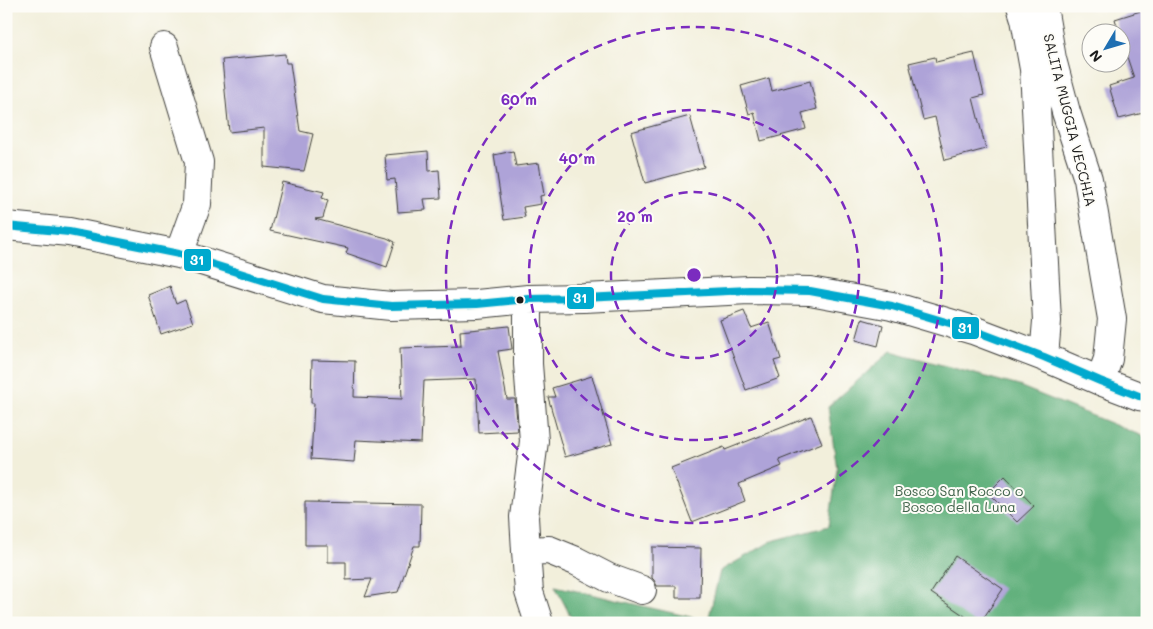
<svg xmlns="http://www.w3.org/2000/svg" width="1153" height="629" font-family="Mali,sans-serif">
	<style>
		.forest { fill: #61b07b; stroke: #3e664c }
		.building { fill: #aea3d8 }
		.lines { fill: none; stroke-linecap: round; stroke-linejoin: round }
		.minor-casing { stroke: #3c3c39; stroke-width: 30 }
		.minor { stroke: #fff; stroke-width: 28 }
		.bus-1-casing { stroke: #fdfcf7; stroke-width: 11 }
		.bus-1 { stroke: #00a9ce; stroke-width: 8 }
		.ring { fill: none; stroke: #7b2cbf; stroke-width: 2.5; stroke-dasharray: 9 6 }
		.bus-dot { fill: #1c1c1c; stroke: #fdfcf7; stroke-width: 2 }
		.labels { text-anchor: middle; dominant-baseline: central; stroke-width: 4; stroke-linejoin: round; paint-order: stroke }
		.street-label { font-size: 14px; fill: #1c1c1c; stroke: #fdfcf7 }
		.park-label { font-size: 14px; fill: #40634b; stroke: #fdfcf7 }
		.centre { fill: #7b2cbf; stroke: #fdfcf7; stroke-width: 2.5 }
		.ring-label { font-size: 15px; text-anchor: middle; font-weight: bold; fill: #7b2cbf; stroke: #fdfcf7; stroke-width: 4; stroke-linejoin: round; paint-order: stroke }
		.line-badge { stroke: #fdfcf7; stroke-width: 2 }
		.badge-label { font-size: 14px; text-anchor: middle; font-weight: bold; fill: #fff }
	</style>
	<rect width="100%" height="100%" fill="#fdfcf7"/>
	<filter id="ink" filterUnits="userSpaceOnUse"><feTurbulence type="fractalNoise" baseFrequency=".02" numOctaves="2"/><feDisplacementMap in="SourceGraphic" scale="10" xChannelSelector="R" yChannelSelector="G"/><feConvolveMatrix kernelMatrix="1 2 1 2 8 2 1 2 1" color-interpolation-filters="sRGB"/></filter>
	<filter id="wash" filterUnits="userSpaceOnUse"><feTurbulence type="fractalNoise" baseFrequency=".0096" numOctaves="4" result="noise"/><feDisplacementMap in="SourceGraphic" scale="20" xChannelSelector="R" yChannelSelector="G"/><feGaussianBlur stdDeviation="1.12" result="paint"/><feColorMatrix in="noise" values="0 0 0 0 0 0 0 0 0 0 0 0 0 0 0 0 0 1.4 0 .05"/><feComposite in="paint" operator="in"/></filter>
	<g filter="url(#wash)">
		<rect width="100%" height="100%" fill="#f2efdb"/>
		<path class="forest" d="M891,351L1019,386L1147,438V623H574L555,586L708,621L720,571L772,541L829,526L837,469L828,407Z"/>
		<g id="blocks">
			<path class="building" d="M1147,9V112L1119,119L1109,86L1134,78L1120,36V32H1119L1115,19Z
				M974,53L984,95L973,98L986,149L945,160L935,117L923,120L909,63L935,57L936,62Z
				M285,54L286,63H290L300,131L313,134L304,171L264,167V128L229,132L222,60Z
				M769,78L772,91L810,81L817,109L802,113L806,129L761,141L754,112L749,114L741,86Z
				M690,116L704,167L645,183L631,132Z
				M428,151L429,171L439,170L441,198L424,199L426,210L398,212L395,179L387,180L385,155Z
				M513,151L516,166L539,163L544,195L540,196L541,204L523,207L525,217L504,220L494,155Z
				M282,182L324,192L322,198L328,200L323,218L315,219L387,238L395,242L387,267L346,253L348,248L270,231Z
				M170,286L176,304L185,300L193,323L161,334L148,295Z
				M744,311L751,328L769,322L781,359L774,361L780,378L746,390L720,320Z
				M862,319L883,325L878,346L856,340Z
				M509,326L512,349L498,351L507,399H515L518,431L479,433L476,379L424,381L421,443L356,440L354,462L311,459L314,403H311L312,360L355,361L354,397L402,399L400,348L461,346L460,331Z
				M592,376L612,444L565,457L548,397H555L552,388Z
				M811,416L822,443L779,460L782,466L739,484L745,501L692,522L671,468L724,447L725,450Z
				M1005,476L1034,506L1017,522L988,493Z
				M305,502L421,504L420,546H414L398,592L365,597L372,579L346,580V562H328V545H305Z
				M652,547L701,548L700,598H676V586H657L654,580L652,578Z
				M955,556L1003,589L980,623H975L931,593Z"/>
		</g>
	</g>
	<g filter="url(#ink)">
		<use href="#blocks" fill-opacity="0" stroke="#3c3c39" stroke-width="1"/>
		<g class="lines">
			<g class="minor-casing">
				<path id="minor" d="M1021,6L1025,19L1034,69L1047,321L1044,357
					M1043,7L1052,59L1066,112L1088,179L1112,319L1108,359L1100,381
					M164,47L199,162L197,204L179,254
					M6,226L69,232L179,254L323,299L391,306L477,304L528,299L584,298L749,290L810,291L892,306L973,330L1044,357L1100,381L1139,396L1147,397
					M528,299V364L534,441L524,517L526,551L529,592L539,623
					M526,551L549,550L576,561L609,578L642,590"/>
			</g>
			<use href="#minor" class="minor"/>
			<g class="bus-1-casing">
				<path id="bus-1" d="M6,226L69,232L179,254L323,299L391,306L477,304L528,299L584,298L749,290L810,291L892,306L973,330L1044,357L1100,381L1139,396L1147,397"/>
			</g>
			<use href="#bus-1" class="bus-1"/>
		</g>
	</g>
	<g class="ring">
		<circle cx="694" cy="275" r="83"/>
		<circle cx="694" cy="275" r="165"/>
		<circle cx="694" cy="275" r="248"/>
	</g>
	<circle class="bus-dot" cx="520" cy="300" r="4.5"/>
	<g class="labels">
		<g class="street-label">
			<text transform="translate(1070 120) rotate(76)">SALITA MUGGIA VECCHIA</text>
		</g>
		<g class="park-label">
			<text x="959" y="490">Bosco San Rocco o<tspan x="959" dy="16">Bosco della Luna</tspan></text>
		</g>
	</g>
	<circle cx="694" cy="275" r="8" class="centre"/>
	<g class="ring-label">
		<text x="519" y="105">60 m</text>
		<text x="577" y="164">40 m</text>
		<text x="635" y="222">20 m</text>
	</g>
	<g class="line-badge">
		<rect x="183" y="248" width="29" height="24" rx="5" fill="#00a9ce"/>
		<rect x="566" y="286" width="29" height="24" rx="5" fill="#00a9ce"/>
		<rect x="951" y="316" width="29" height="24" rx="5" fill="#00a9ce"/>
	</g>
	<g class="badge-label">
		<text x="197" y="265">31</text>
		<text x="580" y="303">31</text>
		<text x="965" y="333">31</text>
	</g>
	<rect width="1153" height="629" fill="none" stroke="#fdfcf7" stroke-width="25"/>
	<g transform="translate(1106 48) rotate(232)"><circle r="24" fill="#fdfcf7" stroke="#a3a29f"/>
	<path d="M0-4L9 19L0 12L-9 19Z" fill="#1f6fb2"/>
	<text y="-8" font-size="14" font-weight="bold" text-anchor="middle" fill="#1c1c1c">N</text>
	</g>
</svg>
